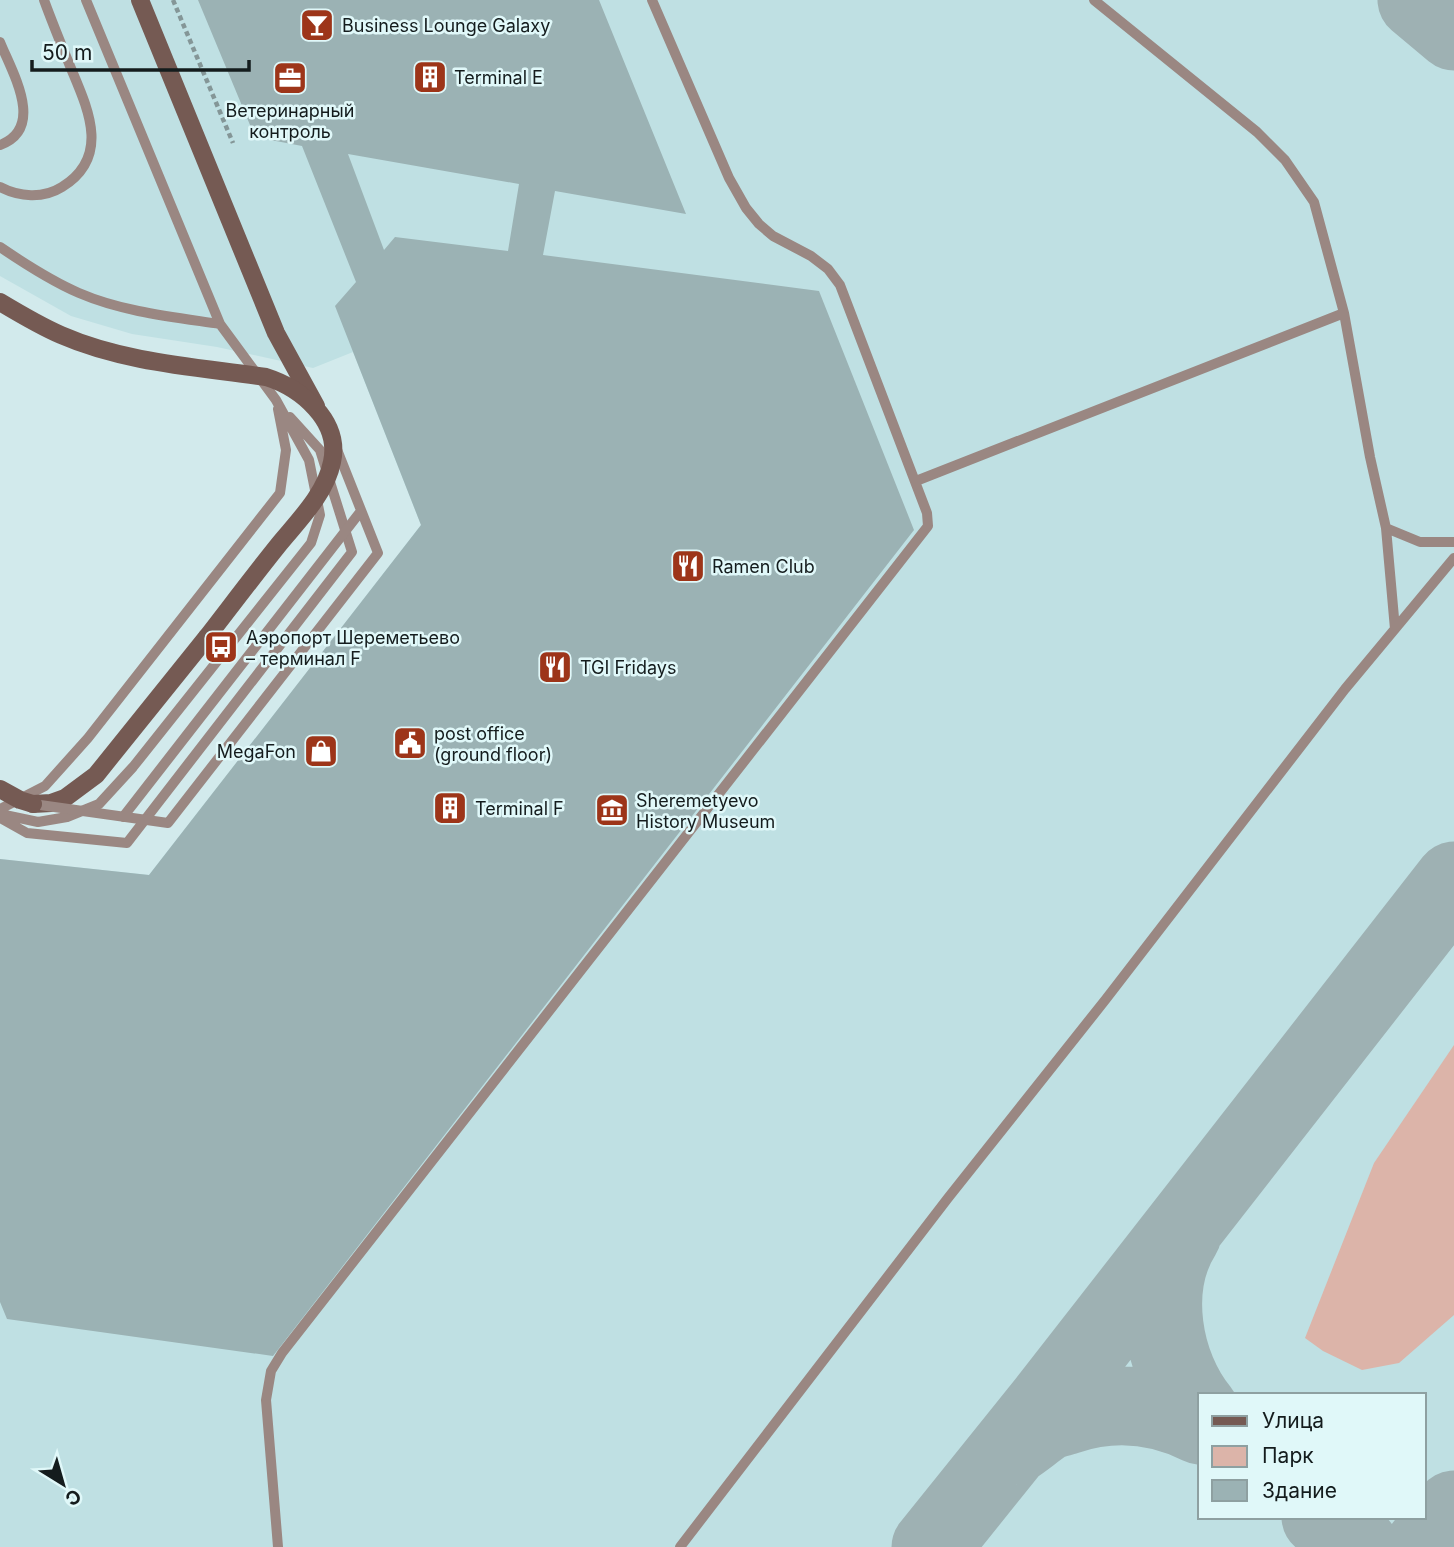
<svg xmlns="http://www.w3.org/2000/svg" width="1454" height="1547" font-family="Inter,sans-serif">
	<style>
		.built { fill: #bfe0e3; fill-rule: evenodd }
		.green { fill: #dcb4a9 }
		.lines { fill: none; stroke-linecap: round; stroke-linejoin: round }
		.taxiway { stroke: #9eb1b3; stroke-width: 79 }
		.building { fill: #9bb2b4; fill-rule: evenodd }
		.path { stroke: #849697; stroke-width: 4.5; stroke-dasharray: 5 3.5; stroke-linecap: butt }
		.lane { stroke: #9a8782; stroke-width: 10 }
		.secondary { stroke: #755a53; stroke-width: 18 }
		.lane-bridge { stroke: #9a8782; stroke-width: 10 }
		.secondary-bridge { stroke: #755a53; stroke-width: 18 }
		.labels { text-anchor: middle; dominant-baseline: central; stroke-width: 5; stroke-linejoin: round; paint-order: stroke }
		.poi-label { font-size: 18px; fill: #141c1d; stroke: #e0f8f9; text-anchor: start }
	</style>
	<rect width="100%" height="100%" fill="#d2eaec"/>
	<path class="built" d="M0,0H1454V1547H0V859L149,875L421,525L353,352L313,368L217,347L132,334L71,316L0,276ZM1200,1395H1424V1517H1200Z"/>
	<path class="green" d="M1454,1045V1315L1399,1363L1362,1370L1323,1351L1305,1338L1374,1163Z"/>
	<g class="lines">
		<path class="taxiway" d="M1417,0L1454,31
			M1182,1234C1148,1287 1162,1366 1200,1412
			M1014,1445C1025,1438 1035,1429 1046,1422C1052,1419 1060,1417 1067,1415C1112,1400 1158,1404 1200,1425
			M1321,1517L1360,1547
			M931,1547L1046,1404L1454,881
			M1424,1547L1454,1510"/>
	</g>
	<path class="building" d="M198,0H599L686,214L555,191L543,255L819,291L914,530L273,1356L7,1319L0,1302V859L149,875L421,525L335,306L356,282L302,146L255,137ZM348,154L519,184L508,251L395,237L384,250Z"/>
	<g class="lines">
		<path class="path" d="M173,0L233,143"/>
		<path class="lane" d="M1094,0L1257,132L1285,160L1314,202L1344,313L1370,457L1386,528L1395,629
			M0,42C12,72 46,128 0,145
			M0,187C19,197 43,199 62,187C112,156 87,107 70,66C61,44 52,22 44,0
			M0,247C25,264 51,281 79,293C123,312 173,317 220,324
			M916,481L1344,313
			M1386,528L1420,542H1454
			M0,809L45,786L88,738L280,493L286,450L278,409
			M0,814L38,822L67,817L99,804L133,767L311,543L320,515L309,460L276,400L220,324L86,0
			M2,819L27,833L127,843L352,552L320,450L290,417
			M278,1547L266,1400L271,1371L282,1353L928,526L927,513L840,285L828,269L811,256L773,236L759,224L746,208L729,178L652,0
			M680,1547L948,1198L1106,999L1345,689L1454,558"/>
		<path class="secondary" d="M140,0L276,333L316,406
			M33,804L51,803L65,798L96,775L207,637"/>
		<path class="lane-bridge" d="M33,804L168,823L378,553L336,447
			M123,817L361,511"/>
		<path class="secondary-bridge" d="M0,302C20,314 40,326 61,335C125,363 198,367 266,377C301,388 341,421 332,462C326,493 299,520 280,543C255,574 231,606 207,637
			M0,789L20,800L33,804"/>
	</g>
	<defs>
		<g id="bar-square" transform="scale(1.75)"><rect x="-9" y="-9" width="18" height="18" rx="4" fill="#9d3519" stroke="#e0f8f9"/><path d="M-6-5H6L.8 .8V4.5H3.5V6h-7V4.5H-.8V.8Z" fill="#fff"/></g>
		<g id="building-square" transform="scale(1.75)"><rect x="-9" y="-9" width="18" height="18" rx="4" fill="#9d3519" stroke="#e0f8f9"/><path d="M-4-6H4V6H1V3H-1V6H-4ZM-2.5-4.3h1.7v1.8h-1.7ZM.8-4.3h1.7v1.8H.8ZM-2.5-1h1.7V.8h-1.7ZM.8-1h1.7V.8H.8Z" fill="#fff"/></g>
		<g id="office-square" transform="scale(1.75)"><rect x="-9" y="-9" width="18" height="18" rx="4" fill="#9d3519" stroke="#e0f8f9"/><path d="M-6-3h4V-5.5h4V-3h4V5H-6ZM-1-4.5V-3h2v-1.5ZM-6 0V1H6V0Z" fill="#fff"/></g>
		<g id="restaurant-square" transform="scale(1.75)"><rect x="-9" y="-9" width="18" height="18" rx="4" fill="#9d3519" stroke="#e0f8f9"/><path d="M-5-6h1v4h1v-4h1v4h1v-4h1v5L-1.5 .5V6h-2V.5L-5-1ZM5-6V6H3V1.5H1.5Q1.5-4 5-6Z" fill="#fff"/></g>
		<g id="bus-square" transform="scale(1.75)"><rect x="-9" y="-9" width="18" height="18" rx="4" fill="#9d3519" stroke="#e0f8f9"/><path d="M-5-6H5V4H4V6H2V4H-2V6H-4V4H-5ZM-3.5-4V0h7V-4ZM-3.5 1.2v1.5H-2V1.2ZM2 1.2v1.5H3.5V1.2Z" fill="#fff"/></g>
		<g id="civic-square" transform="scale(1.75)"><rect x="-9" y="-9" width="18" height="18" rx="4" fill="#9d3519" stroke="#e0f8f9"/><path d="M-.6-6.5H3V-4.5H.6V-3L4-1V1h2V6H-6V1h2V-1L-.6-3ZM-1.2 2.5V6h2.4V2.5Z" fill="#fff"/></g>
		<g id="shop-square" transform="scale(1.75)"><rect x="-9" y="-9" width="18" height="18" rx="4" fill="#9d3519" stroke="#e0f8f9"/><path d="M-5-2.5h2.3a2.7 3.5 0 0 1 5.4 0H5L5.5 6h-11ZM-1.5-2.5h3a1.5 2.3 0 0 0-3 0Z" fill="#fff"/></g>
		<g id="museum-square" transform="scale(1.75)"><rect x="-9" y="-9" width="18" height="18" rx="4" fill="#9d3519" stroke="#e0f8f9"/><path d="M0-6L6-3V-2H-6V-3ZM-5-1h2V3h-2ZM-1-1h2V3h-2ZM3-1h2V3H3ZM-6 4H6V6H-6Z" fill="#fff"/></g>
	</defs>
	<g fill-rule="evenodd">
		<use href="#bar-square" x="317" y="25"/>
		<use href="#building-square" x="430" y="77"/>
		<use href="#office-square" x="290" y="78"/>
		<use href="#restaurant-square" x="688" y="566"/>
		<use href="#bus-square" x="221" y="647"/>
		<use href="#restaurant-square" x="555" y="667"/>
		<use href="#civic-square" x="410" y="743"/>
		<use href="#shop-square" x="321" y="751"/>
		<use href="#building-square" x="450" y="808"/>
		<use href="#museum-square" x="612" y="810"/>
	</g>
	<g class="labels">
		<g class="poi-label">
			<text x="342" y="25">Business Lounge Galaxy</text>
			<text x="454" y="77">Terminal E</text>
			<text x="290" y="110" text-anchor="middle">Ветеринарный<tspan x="290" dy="21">контроль</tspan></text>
			<text x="712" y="566">Ramen Club</text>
			<text x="246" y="637">Аэропорт Шереметьево<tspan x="246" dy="21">– терминал F</tspan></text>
			<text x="580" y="667">TGI Fridays</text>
			<text x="434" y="733">post office<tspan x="434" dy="21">(ground floor)</tspan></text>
			<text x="296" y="751" text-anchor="end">MegaFon</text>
			<text x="636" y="800">Sheremetyevo<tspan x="636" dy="21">History Museum</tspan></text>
			<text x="475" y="808">Terminal F</text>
		</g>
	</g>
	<rect x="1198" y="1393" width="228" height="126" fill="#e0f8f9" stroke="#8ea0a1" stroke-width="2"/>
	<rect x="1212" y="1416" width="35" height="10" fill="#755a53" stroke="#8ea0a1" stroke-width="2"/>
	<text x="1262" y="1428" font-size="21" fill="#141c1d">Улица</text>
	<rect x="1212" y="1446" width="35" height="21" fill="#dcb4a9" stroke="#8ea0a1" stroke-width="2"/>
	<text x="1262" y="1463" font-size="21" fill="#141c1d">Парк</text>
	<rect x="1212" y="1480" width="35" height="21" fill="#9bb2b4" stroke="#8ea0a1" stroke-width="2"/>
	<text x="1262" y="1498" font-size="21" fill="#141c1d">Здание</text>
	<g transform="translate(63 1484) rotate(143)" stroke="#e0f8f9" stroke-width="5" paint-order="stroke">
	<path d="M0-5L12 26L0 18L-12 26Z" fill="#141c1d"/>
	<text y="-10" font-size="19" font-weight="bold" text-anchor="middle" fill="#141c1d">С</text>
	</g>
	<path d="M32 60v10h217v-10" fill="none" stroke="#141c1d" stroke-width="3.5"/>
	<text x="42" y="60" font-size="21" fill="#141c1d" stroke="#e0f8f9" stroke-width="5" paint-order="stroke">50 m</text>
</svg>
